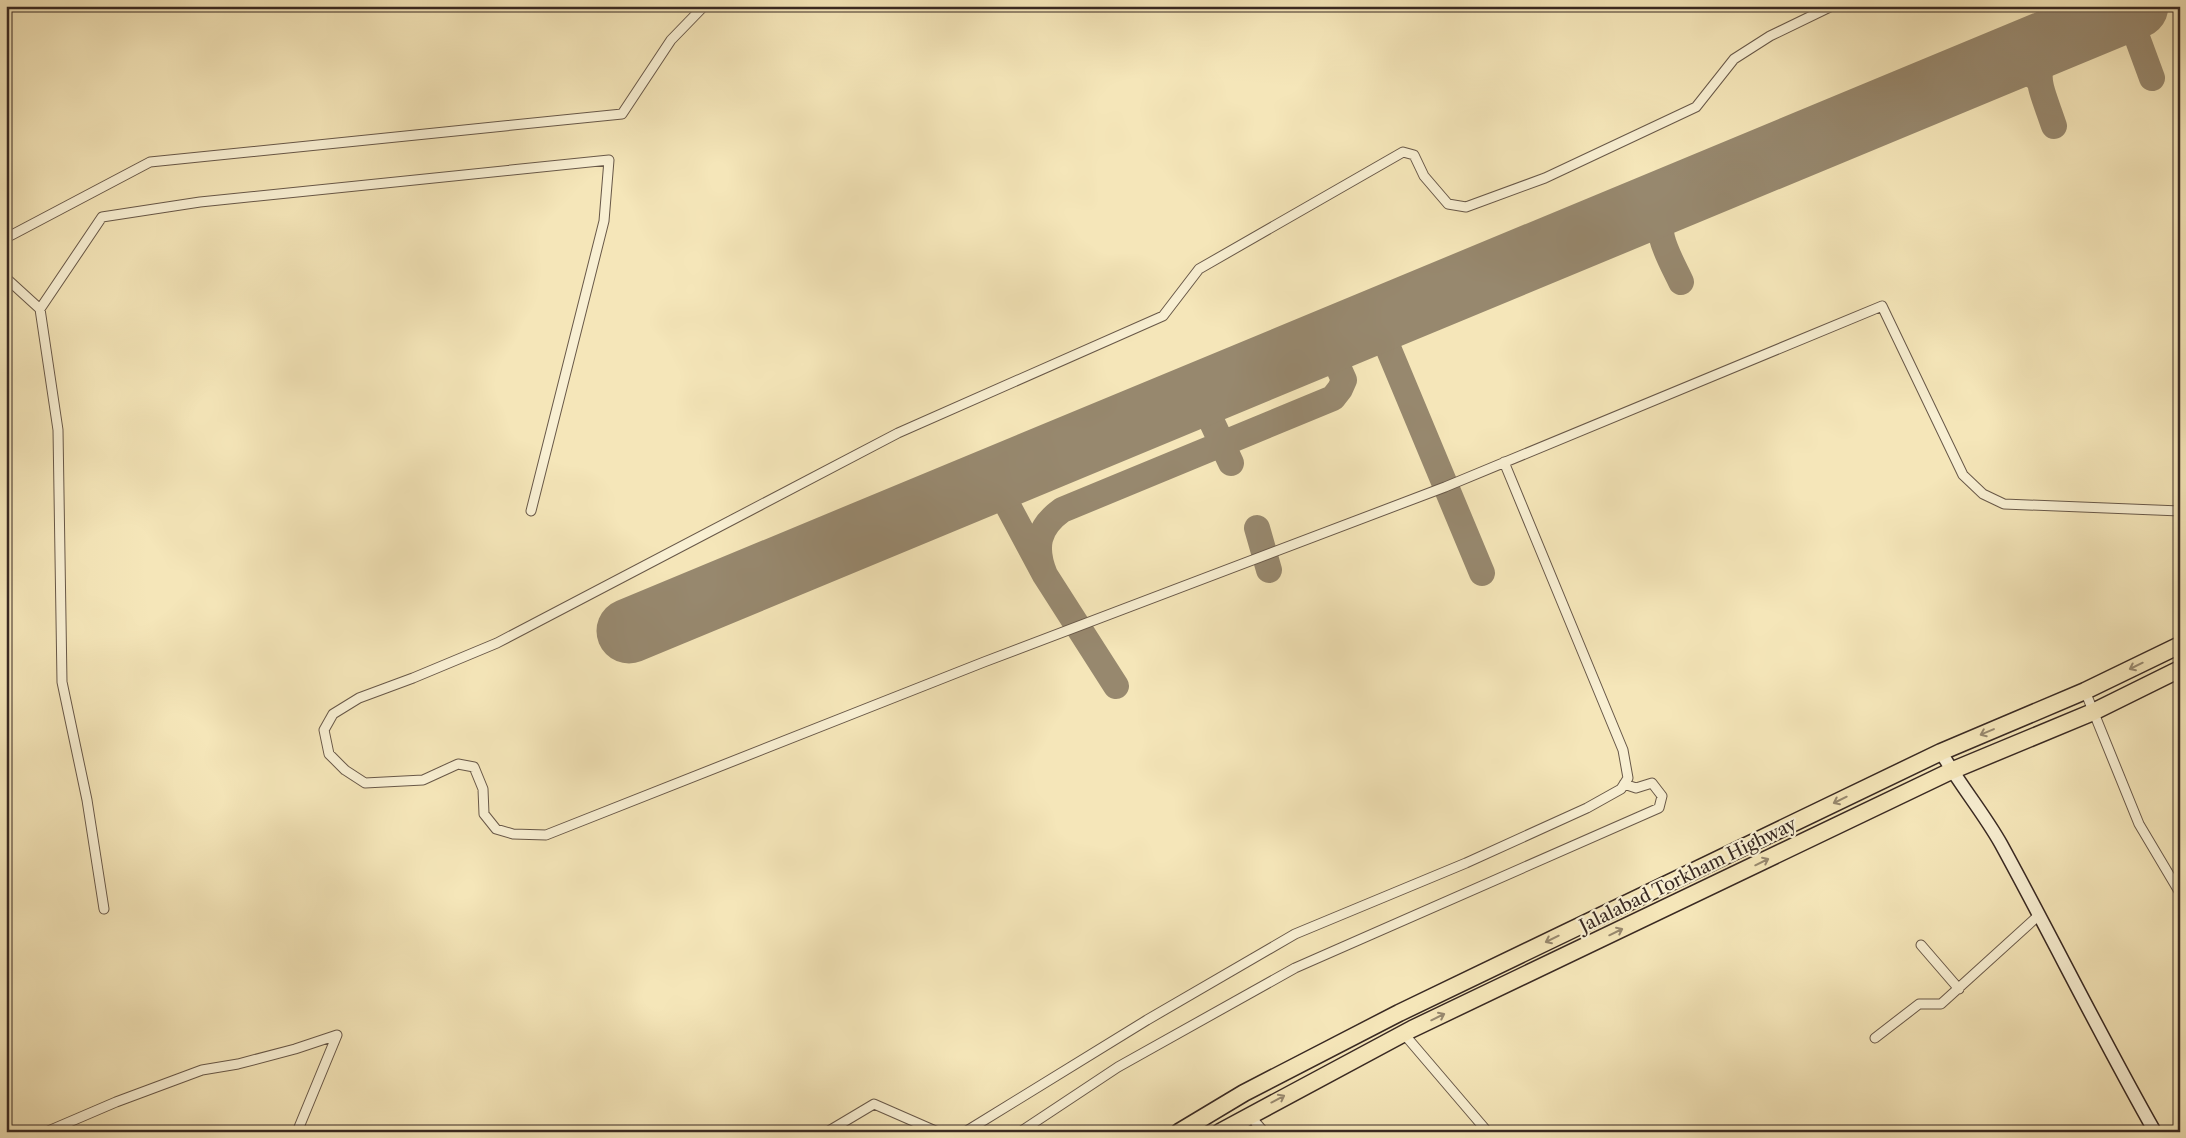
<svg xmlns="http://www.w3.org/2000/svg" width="2186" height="1138" font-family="'Libre Caslon Text',serif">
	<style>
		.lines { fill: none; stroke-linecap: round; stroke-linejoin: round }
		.taxiway { stroke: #97886e; stroke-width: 26 }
		.runway { stroke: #97886e; stroke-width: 65 }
		.street-casing { stroke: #685848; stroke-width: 11 }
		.secondary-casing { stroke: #392922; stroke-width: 15 }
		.highway-casing { stroke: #392922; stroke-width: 19 }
		.street { stroke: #f8efd2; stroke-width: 9 }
		.secondary { stroke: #f8efd2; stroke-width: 12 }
		.highway { stroke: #f5e6b9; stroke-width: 16 }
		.oneway { stroke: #97886e }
		.labels { text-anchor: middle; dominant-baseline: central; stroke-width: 4.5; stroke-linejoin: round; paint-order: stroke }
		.street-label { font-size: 18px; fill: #392922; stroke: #f8efd2 }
	</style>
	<rect width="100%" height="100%" fill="#f5e6b9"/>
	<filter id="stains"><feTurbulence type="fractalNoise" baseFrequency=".004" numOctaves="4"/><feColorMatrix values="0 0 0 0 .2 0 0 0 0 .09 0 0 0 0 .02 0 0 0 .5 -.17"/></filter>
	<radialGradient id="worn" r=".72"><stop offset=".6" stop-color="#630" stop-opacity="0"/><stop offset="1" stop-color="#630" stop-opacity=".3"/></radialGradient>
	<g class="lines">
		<path class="taxiway" d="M2078,6L2085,27
			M2127,10L2152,78
			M1977,73C2004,66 2015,61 2038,79
			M2054,126C2038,78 2026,67 2071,33
			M1599,229C1625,221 1639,212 1661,234
			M1681,282C1672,262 1650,228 1666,208C1672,201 1681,196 1688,191
			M1400,311C1388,319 1382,324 1384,338L1482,573
			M1354,329C1368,326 1376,325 1384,338
			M1212,388L1204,405L1231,463
			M1176,404L1191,400L1204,405
			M1004,475L1000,484V491L1045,575L1116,686
			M974,487H992L1001,495
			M1257,528L1269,570
			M1045,575C1034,548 1037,528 1062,510L1333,398L1340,389L1344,380L1327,342"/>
		<path class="runway" d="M629,631L2136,6"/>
		<g class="street-casing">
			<path id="street" d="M1832,6L1770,36L1734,59L1696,107L1545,178L1466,207L1448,204L1424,176L1414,155L1403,152L1199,269L1163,316L898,433L497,643L413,678L359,698L333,714L324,730L329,754L345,770L365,783L423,780L458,764L474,767L483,789L484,814L496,829L513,834L546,835L984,662L1445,487L1882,306L1963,475L1983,494L2004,504L2180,511
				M6,238L150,162L622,114L671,40L704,6
				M6,278L40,309L102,217L200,202L609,160L604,221L531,511
				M40,309L58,430L62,682L87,800L104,909
				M2085,691L2139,824L2180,893
				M1921,945L1959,989
				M1404,1034L1486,1130L1484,1132
				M1875,1038L1919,1004H1941L2038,916
				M1249,1115L1264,1132
				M46,1132L116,1102L202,1070L238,1064L295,1049L337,1035L297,1132
				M827,1132L874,1104L938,1132
				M965,1132L1147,1020L1295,934L1466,863L1587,808L1621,789L1628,778L1623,750L1504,462
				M1020,1132L1118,1067L1295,968L1659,808L1662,796L1652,783L1636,788L1624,784"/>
		</g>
		<g class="secondary-casing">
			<path id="secondary" d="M1941,752C1959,784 1983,812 2001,844C2053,939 2101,1037 2155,1132"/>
		</g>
		<g class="highway-casing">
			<path id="highway" d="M1179,1132L1244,1093L1399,1013L1941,752L2085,691L2180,645
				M1220,1132L1412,1029L1951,771L2093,712L2180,669"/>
		</g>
		<use href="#street" class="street"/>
		<use href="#secondary" class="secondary"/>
		<use href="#highway" class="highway"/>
	</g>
	<defs><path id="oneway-shaft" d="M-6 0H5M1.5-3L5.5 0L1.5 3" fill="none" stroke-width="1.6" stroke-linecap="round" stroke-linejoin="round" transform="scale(1.25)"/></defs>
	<g class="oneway">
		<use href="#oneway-shaft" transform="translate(2136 666) rotate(154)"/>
		<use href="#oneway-shaft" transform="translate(1987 732) rotate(157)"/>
		<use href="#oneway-shaft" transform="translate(1840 800) rotate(154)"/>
		<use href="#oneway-shaft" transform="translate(1762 862) rotate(-26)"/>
		<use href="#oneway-shaft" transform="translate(1616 932) rotate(-26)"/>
		<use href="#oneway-shaft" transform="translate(1552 939) rotate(154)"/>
		<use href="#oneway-shaft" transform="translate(1438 1017) rotate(-26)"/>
		<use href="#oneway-shaft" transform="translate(1278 1099) rotate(-28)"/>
	</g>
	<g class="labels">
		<g class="street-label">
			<text transform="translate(1688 875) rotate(-26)">Jalalabad Torkham Highway</text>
		</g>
	</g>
	<rect width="2186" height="1138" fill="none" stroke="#f5e6b9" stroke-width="25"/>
	<rect x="8" y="8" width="2171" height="1123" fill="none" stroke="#392922" stroke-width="2.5"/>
	<rect x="12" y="12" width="2161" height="1113" fill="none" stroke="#392922"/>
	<rect width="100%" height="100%" filter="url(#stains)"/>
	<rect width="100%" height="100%" fill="url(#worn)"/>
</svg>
